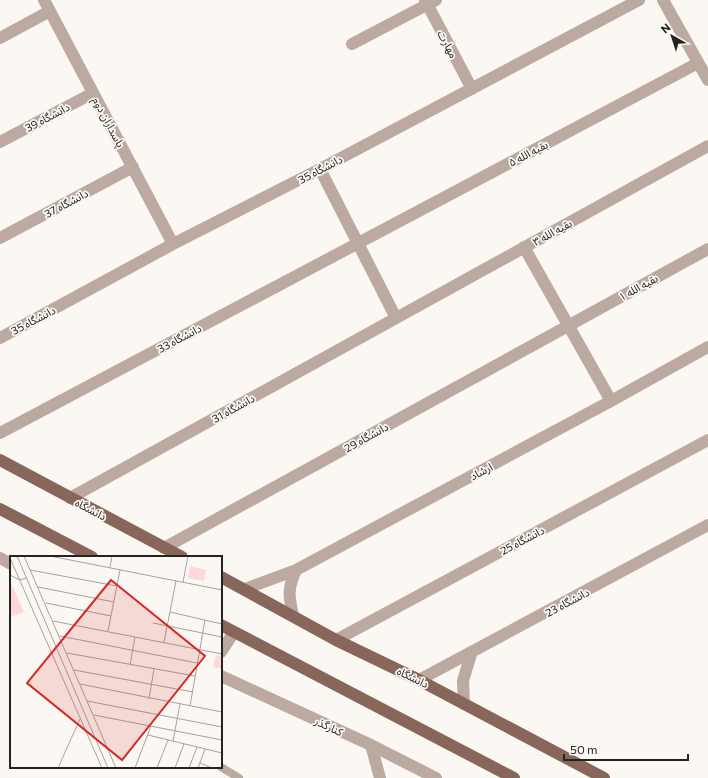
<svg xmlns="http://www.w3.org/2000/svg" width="708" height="778" font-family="Commissioner,'Noto Sans Arabic',sans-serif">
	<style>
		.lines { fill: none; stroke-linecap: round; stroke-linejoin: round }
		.service { stroke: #bca9a1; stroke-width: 8 }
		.minor { stroke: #bca9a1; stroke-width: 12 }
		.primary { stroke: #886659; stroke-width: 12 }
		.labels { text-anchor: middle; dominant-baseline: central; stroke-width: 3.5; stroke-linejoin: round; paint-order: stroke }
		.street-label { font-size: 11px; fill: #242321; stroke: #fbf8f4 }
		.inset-road { fill: none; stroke: #a5a3a0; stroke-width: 1 }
		.view { fill: #d62828; fill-opacity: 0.15; stroke: #d62828; stroke-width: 2 }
		.inset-edge { fill: none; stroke: #242321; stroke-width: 2 }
	</style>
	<rect width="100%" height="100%" fill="#fbf8f4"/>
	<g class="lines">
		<path class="service" d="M221,767L239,778"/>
		<path class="minor" d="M44,0L173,244
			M425,0L472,89
			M663,0L708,80
			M0,38L50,11
			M352,44L436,0
			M0,142L93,93
			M320,169L396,318
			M0,238L133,167
			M524,247L611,401
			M0,338L173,244L320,169L639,0
			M0,433L698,63
			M70,498L708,146
			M164,548L708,249
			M0,558L11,564
			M245,589L296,570L611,401L708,347
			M293,616C289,596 287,590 296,570
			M336,640L708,440
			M221,652L234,632
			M221,676L371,745L436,778
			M419,680L708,525
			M464,704L463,681L471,654
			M371,745L380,778"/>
		<path class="primary" d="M0,460L182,557
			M0,509L92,557
			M221,577L336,640L419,680L604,778
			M221,625L514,778"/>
	</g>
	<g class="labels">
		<g class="street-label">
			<text transform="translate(448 44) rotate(62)">مهارت</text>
			<text transform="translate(47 117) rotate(-28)">دانشگاه 39</text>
			<text transform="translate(109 122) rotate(62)">پاسداران دوم</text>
			<text transform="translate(528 153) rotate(-28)">بقیه الله ۵</text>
			<text transform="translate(320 169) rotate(-28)">دانشگاه 35</text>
			<text transform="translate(66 203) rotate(-28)">دانشگاه 37</text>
			<text transform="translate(552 232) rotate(-29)">بقیه الله ۳</text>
			<text transform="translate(638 287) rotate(-29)">بقیه الله ۱</text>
			<text transform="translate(33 320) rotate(-28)">دانشگاه 35</text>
			<text transform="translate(179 338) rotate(-28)">دانشگاه 33</text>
			<text transform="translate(233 408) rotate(-29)">دانشگاه 31</text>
			<text transform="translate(366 437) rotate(-29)">دانشگاه 29</text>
			<text transform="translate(481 471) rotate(-28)">ارشاد</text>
			<text transform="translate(91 509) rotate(28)">دانشگاه</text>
			<text transform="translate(522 540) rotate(-28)">دانشگاه 25</text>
			<text transform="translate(567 602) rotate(-28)">دانشگاه 23</text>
			<text transform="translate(413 677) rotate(26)">دانشگاه</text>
			<text transform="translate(329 726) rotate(25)">کنارگذر</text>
		</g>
	</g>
	<g transform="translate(10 556)">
		<rect width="212" height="212" fill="#fbf8f4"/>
		<path d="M0,25L14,56L0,61Z" fill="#ffd7d9"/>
		<path d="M180,10L196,14L194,25L178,22ZM206,99L212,100V113L203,111Z" fill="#ffd7d9"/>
		<path class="inset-road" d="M7,0L98,212M14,0L106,212M40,0L212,34M0,2L92,212M100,12L102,0M20,14L107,30M0,19L10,24L16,22M173,26L178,0M28,31L104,46M36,47L101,60M160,56L212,68M43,65L212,98M143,67L212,81M98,75L110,14M50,80L187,107M154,86L166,25M57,97L185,120M120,109L125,81M64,114L183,136M70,128L212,156M139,143L144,113M77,145L212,171M180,150L195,64M84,159L212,184M138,179L212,197M163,185L170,148M190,207L202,212M48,212L70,163M125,212L141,170M147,212L158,184M165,212L174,188M179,212L187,191M188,212L195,193"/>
		<path class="view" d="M101,24L195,100L112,204L17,127Z"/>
		<rect width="212" height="212" class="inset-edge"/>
	</g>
	<g transform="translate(672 36) rotate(321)" stroke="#fbf8f4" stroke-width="3" paint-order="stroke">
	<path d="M0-3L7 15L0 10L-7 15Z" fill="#242321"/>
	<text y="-6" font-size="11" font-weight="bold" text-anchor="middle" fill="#242321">N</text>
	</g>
	<path d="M564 754v6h124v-6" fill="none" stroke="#242321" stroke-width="2"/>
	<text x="570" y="754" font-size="12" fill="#242321" stroke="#fbf8f4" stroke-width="3" paint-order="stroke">50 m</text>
</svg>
